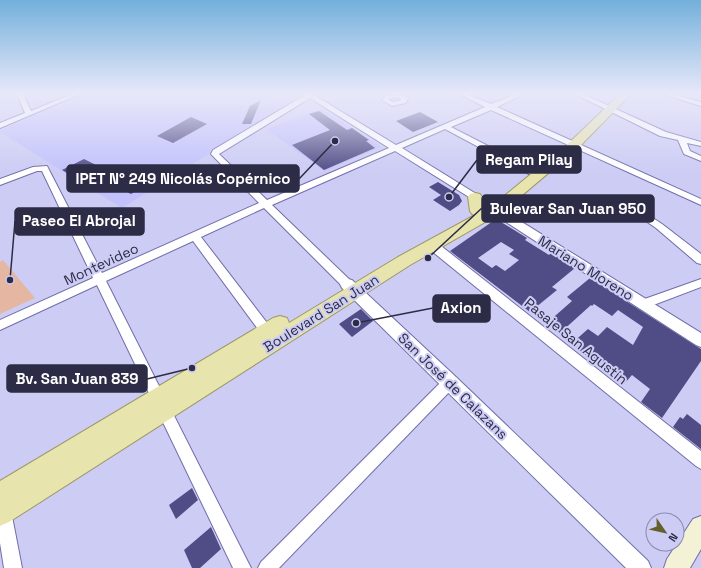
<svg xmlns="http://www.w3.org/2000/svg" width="701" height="568" font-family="'Space Grotesk',sans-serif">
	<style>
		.built { fill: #c2c1fc }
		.green { fill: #e5b7a2 }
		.building { fill: #504c85; fill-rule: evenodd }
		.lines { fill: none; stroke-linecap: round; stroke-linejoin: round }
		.minor-casing { stroke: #716daa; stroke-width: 2 }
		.tertiary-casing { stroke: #716daa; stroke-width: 2 }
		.secondary-casing { stroke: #716daa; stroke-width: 2 }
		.primary-casing { stroke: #9c9865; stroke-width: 2 }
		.minor { fill: #fff; fill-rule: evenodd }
		.tertiary { fill: #fff; fill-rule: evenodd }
		.secondary { fill: #f3f2d6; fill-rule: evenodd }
		.primary { fill: #e8e4ad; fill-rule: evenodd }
		.labels { text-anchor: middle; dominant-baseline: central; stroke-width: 4; stroke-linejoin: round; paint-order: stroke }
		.street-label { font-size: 14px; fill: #2d2c46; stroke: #ccccf5 }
		.leader { fill: none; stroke: #2d2c46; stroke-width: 1.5 }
		.callout-dot { fill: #2d2c46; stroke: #ccccf5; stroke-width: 1.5 }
		.callout { fill: #2d2c46; stroke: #2d2c46; stroke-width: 1.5 }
		.callout-label { font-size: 15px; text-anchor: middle; font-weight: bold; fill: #fff }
	</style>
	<rect width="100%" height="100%" fill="#ccccf5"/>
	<path class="built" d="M85,94H262L290,103L122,208L0,132V130Z
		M322,109L381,147L324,171L266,129Z"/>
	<path class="green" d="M3,260L35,298L0,314V262Z"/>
	<path class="building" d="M261,100L251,124H242L250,106Z
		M319,111L347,130L352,128L369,140L366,141L375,148L324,170L292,145L330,130L309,114Z
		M420,112L438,122L413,132L396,121Z
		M191,117L207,124L173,143L157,136Z
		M84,159L104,169L82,182L62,170Z
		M149,174L153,180L131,194L123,190Z
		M438,182L459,195L462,201L459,205L450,211L433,200L441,195L429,187Z
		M496,219L527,238L525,240L549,255L551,253L575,268L552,287L557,290L530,312L450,251ZM501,242L514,250L509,254L519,260L505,271L496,265L492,268L478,258Z
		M590,278L701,349V361L662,418L641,402L650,389L632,375L624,384L571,344L588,329L598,336L607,327L633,345L643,327L618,310L612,316L594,304L592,306L591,305L560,333L547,323L572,301L567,297Z
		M361,309L373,321L352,337L339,324Z
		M687,414L701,425V449L673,427L680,417L683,419Z
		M192,488L198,500L176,519L169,505Z
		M211,527L221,549L200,568H192L184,550Z"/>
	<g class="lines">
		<g class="minor-casing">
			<path id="minor" d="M17,94H23L31,111L72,94H80L0,128V123L25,113Z
				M305,94H315L314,95L396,145L485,107L459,94H467L491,104L516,94H524L497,107L701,199V205L491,110L451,127L535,170L536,172L535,174H529L445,129L402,148L499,208L501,210L499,212H493L395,151L272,205L351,281L352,284L351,287L347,288L343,287L264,208L201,237L271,328L273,332L271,336L267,337L263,336L193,241L106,281L251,568H233L97,285L0,330V320L93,278L42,171H37L0,185V179L33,167L47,166L102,273L259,203L211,154L213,150L305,95ZM310,98L389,148L267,200L219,154Z
				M401,94L408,98L406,103L392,106L382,100L387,95ZM397,97L401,99V100L393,102L389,100L391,98Z
				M575,94H583L666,132L701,142V146L687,143L690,151L701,156V161L684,154L678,140L660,136Z
				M663,94H672L701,102V106Z
				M624,199L662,224L701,254V264L697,263L656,228L621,204L619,202L621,200Z
				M432,241L436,242L701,451V469L696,466L428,248L427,245L428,242Z
				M701,279V287L643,309L639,307L637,304L639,301Z
				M450,376L455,378L457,382L455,386L279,568H258L261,562L445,378Z
				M3,503L9,505L11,511L22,568H4L0,543V504Z"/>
		</g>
		<g class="tertiary-casing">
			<path id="tertiary" d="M496,206L701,333V347L696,345L492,213L491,210L492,207Z
				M347,279L352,280L456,377L648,561L651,568H626L342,288L340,284L342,280Z"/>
		</g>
		<g class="secondary-casing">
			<path id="secondary" d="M701,516V549L690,568H664L667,559L693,519Z"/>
		</g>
		<g class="primary-casing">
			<path id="primary" d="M620,94H631L578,148L501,213L410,265L9,522L0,526V481L273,318L280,316L287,318L289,323L398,257L475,215L472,214L470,211L468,197L470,194L475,193L480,194L482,197L484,210L491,207L570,142Z"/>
		</g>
		<use href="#minor" class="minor"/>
		<use href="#tertiary" class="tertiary"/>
		<use href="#secondary" class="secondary"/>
		<use href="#primary" class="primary"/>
	</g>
	<linearGradient id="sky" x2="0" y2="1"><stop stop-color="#73b0db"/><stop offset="0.54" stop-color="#e8e8fa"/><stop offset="1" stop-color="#e8e8fa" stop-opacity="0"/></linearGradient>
	<rect width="701" height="173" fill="url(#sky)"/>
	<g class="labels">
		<g class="street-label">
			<text transform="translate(101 264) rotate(-25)">Montevideo</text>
			<text transform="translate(586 268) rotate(32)">Mariano Moreno</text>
			<text transform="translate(321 313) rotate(-32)">Boulevard San Juan</text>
			<text transform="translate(576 341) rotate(39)">Pasaje San Agustín</text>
			<text transform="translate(453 386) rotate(44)">San José de Calazans</text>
		</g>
	</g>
	<path class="leader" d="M449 197L477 160M335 141L299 179M428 258L482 208M10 280L15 221M356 323L433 308M192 368L147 379"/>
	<g class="callout-dot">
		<circle cx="449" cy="197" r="4"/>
		<circle cx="335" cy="141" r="4"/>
		<circle cx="428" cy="258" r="4"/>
		<circle cx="10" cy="280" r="4"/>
		<circle cx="356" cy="323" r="4"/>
		<circle cx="192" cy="368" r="4"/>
	</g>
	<g class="callout">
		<rect x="477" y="146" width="104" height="27" rx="4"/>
		<rect x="67" y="165" width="232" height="27" rx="4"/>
		<rect x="482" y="195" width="172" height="27" rx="4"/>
		<rect x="15" y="208" width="129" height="27" rx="4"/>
		<rect x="433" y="295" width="57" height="27" rx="4"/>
		<rect x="7" y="365" width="140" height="27" rx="4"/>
	</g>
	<g class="callout-label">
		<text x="529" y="165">Regam Pilay</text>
		<text x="183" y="184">IPET N° 249 Nicolás Copérnico</text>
		<text x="568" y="214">Bulevar San Juan 950</text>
		<text x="79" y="226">Paseo El Abrojal</text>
		<text x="461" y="313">Axion</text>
		<text x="77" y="384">Bv. San Juan 839</text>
	</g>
	<g transform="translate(665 532) rotate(124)"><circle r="19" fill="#ccccf5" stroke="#8c8caf"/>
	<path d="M0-3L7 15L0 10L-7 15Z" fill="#63602c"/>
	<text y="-6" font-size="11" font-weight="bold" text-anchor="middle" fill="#2d2c46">N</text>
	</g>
</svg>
